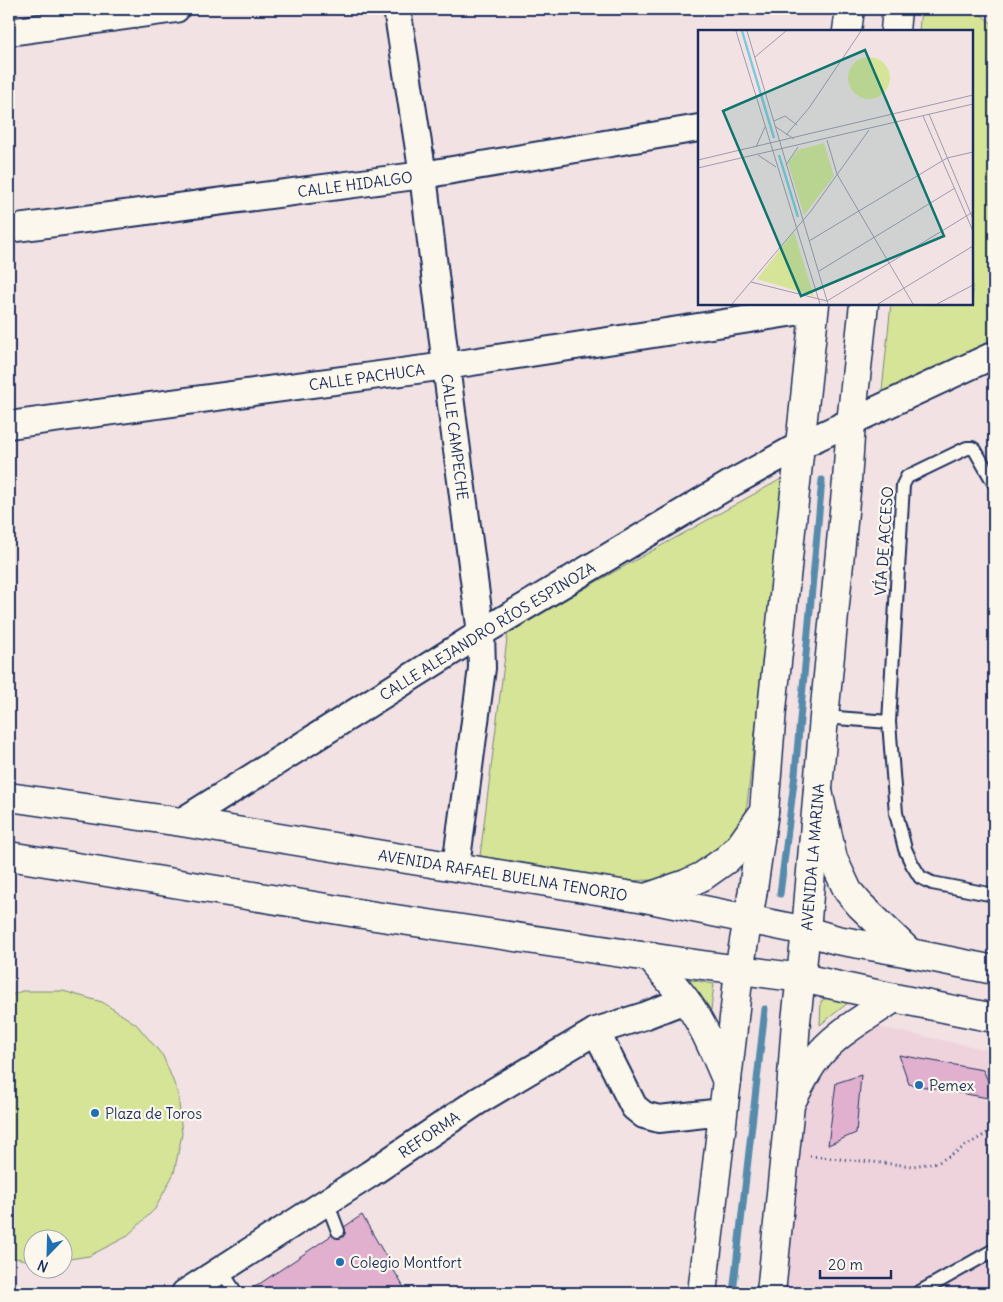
<svg xmlns="http://www.w3.org/2000/svg" width="1003" height="1302" font-family="Delius,sans-serif">
	<style>
		.built { fill: #eed3dd }
		.green { fill: #d6e497; stroke: #788a7a }
		.lines { fill: none; stroke-linecap: round; stroke-linejoin: round }
		.stream { stroke: #568bab; stroke-width: 7 }
		.building { fill: #e1b0cf; stroke: #1b2f5e }
		.service-casing { stroke: #1b2f5e; stroke-width: 16 }
		.minor-casing { stroke: #1b2f5e; stroke-width: 30 }
		.secondary-casing { stroke: #1b2f5e; stroke-width: 31 }
		.primary-casing { stroke: #1b2f5e; stroke-width: 31 }
		.path { stroke: #1b2f5e; stroke-width: 3; stroke-dasharray: 1 4; stroke-linecap: butt }
		.service { stroke: #fbf7ec; stroke-width: 12 }
		.minor { stroke: #fbf7ec; stroke-width: 26 }
		.secondary { stroke: #fbf7ec; stroke-width: 28 }
		.primary { stroke: #fbf7ec; stroke-width: 28 }
		.poi-dot { fill: #1f6fb2; stroke: #fbf7ec; stroke-width: 2 }
		.labels { text-anchor: middle; dominant-baseline: central; stroke-width: 4.5; stroke-linejoin: round; paint-order: stroke }
		.street-label { font-size: 15px; fill: #1b2f5e; stroke: #fbf7ec }
		.poi-label { font-size: 15px; fill: #1b2f5e; stroke: #fbf7ec; text-anchor: start }
		.inset-river { fill: none; stroke: #7ec9de; stroke-width: 2.5 }
		.inset-road { fill: none; stroke: #9d9aae; stroke-width: 1 }
		.view { fill: #0f766e; fill-opacity: 0.15; stroke: #0f766e; stroke-width: 2.5 }
		.inset-edge { fill: none; stroke: #1b2f5e; stroke-width: 2.5 }
	</style>
	<rect width="100%" height="100%" fill="#f3e2e3"/>
	<filter id="ink" filterUnits="userSpaceOnUse"><feTurbulence type="fractalNoise" baseFrequency=".02" numOctaves="2"/><feDisplacementMap in="SourceGraphic" scale="10" xChannelSelector="R" yChannelSelector="G"/><feConvolveMatrix kernelMatrix="1 2 1 2 8 2 1 2 1" color-interpolation-filters="sRGB"/></filter>
	<g filter="url(#ink)">
		<path class="built" d="M879,1027L994,1051V1293H777L804,1096L847,1041Z"/>
		<path class="green" d="M921,9H974L994,25V339L881,400L891,304H972V31H919Z
			M783,478L745,823L720,854L681,876L652,880L622,881L480,856L508,631Z
			M681,978L714,984L711,1010Z
			M22,991H63L102,1002L136,1024L163,1056L178,1093L182,1134L174,1173L155,1209L126,1237L89,1256L63,1260L62,1240H32V1261L9,1257V996Z
			M827,998L849,1002L820,1025L821,1001Z"/>
		<g class="lines">
			<path class="stream" d="M780,894L795,774L822,480
				M733,1293L765,1009"/>
		</g>
		<path class="building" d="M899,1055L983,1070L994,1094V1099L909,1084Z
			M861,1075L856,1133L828,1145L836,1083Z
			M362,1215L407,1293H246L338,1231Z"/>
		<g class="lines">
			<g class="service-casing">
				<path id="service" d="M994,483L975,450L972,448H967L907,477L903,485L889,722L896,813L905,849L912,864L920,877L932,883L994,895
					M824,717L889,722
					M327,1202L338,1231
					M221,1270L236,1293
					M918,1293L994,1250"/>
			</g>
			<g class="minor-casing">
				<g id="minor">
					<path id="s1" d="M397,9L423,175L446,366L481,633L482,668L456,866"/>
					<path d="M9,32L176,9"/>
					<path id="s2" d="M9,229L423,175L699,128"/>
					<path id="s3" d="M9,425L446,366L814,309"/>
					<path id="s4" d="M181,822L481,633L732,483L799,446L994,355"/>
					<path d="M596,1031L634,1107L644,1115L659,1119L723,1112"/>
					<path id="s5" d="M185,1293L370,1174L478,1101L596,1031L644,1016L685,1000"/>
				</g>
			</g>
			<g class="secondary-casing">
				<g id="secondary">
					<path d="M847,31L850,9"/>
					<path d="M895,31L897,9"/>
					<path d="M702,1293L732,1037L739,970L752,896L764,812L772,709L815,304"/>
					<path id="s6" d="M771,1293L790,1104L796,1021L806,931L824,717L847,481L851,423L864,304"/>
				</g>
			</g>
			<g class="primary-casing">
				<g id="primary">
					<path d="M818,791L833,859L848,891L860,905L910,953"/>
					<path id="s7" d="M9,797L181,822L645,898L806,931L837,940L910,953L994,970"/>
					<path d="M9,856L375,916L702,965L802,978L894,998L994,1018"/>
					<path d="M646,898L686,884L703,876L727,859L740,846L764,812"/>
					<path d="M649,956C666,977 686,997 699,1021C710,1040 718,1061 727,1081"/>
					<path d="M790,1104C798,1090 805,1073 815,1060C835,1033 867,1017 894,998"/>
				</g>
			</g>
			<path class="path" d="M810,1156L913,1166L939,1162L994,1129"/>
			<use href="#service" class="service"/>
			<use href="#minor" class="minor"/>
			<use href="#secondary" class="secondary"/>
			<use href="#primary" class="primary"/>
		</g>
	</g>
	<g class="poi-dot">
		<circle cx="919" cy="1085" r="5"/>
		<circle cx="95" cy="1113" r="5"/>
		<circle cx="340" cy="1262" r="5"/>
	</g>
	<g class="labels">
		<g class="street-label">
			<text stroke="none"><textPath href="#s2" startOffset="349">CALLE HIDALGO</textPath></text>
			<text stroke="none"><textPath href="#s3" startOffset="361">CALLE PACHUCA</textPath></text>
			<text stroke="none"><textPath href="#s1" startOffset="432">CALLE CAMPECHE</textPath></text>
			<text transform="translate(884 541) rotate(-86)">VÍA DE ACCESO</text>
			<text stroke="none"><textPath href="#s4" startOffset="361">CALLE ALEJANDRO RÍOS ESPINOZA</textPath></text>
			<text stroke="none"><textPath href="#s6" startOffset="438">AVENIDA LA MARINA</textPath></text>
			<text stroke="none"><textPath href="#s7" startOffset="500">AVENIDA RAFAEL BUELNA TENORIO</textPath></text>
			<text stroke="none"><textPath href="#s5" startOffset="291">REFORMA</textPath></text>
		</g>
		<g class="poi-label">
			<text x="929" y="1085">Pemex</text>
			<text x="105" y="1113">Plaza de Toros</text>
			<text x="350" y="1262">Colegio Montfort</text>
		</g>
	</g>
	<g transform="translate(698 30)">
		<rect width="275" height="275" fill="#f3e2e3"/>
		<path d="M150 48a21 21 0 1 1 42 0a21 21 0 1 1-42 0ZM126,113L136,146L106,185L90,133L100,120ZM96,202L116,266L59,249Z" fill="#d6e497"/>
		<path class="inset-river" d="M44,1L76,108M81,125L100,187"/>
		<path class="inset-road" d="M38,1L122,274M49,1L130,274M57,27L88,1M231,84L275,189M225,86L275,201M76,91L87,86L99,95M78,97L96,109M88,105L111,78L163,1M129,110L139,144L215,274M58,117L67,97M60,125L78,137M0,130L275,65M88,135L100,117M0,138L275,74M111,211L249,128L275,122M121,241L257,158M53,252L129,271L275,182M34,274L113,181L171,100M180,274L275,216M239,274L275,255"/>
		<path class="view" d="M167,20L246,206L103,266L25,81Z"/>
		<rect width="275" height="275" class="inset-edge"/>
	</g>
	<rect width="1003" height="1302" fill="none" stroke="#fbf7ec" stroke-width="30"/>
	<rect x="15" y="15" width="973" height="1272" fill="none" stroke="#1b2f5e" stroke-width="2" filter="url(#ink)"/>
	<g transform="translate(48 1254) rotate(203)"><circle r="24" fill="#fbf7ec" stroke="#a1a7b3"/>
	<path d="M0-4L9 19L0 12L-9 19Z" fill="#1f6fb2"/>
	<text y="-8" font-size="14" font-weight="bold" text-anchor="middle" fill="#1b2f5e">N</text>
	</g>
	<path d="M820 1270v8h71v-8" fill="none" stroke="#1b2f5e" stroke-width="2.5"/>
	<text x="828" y="1270" font-size="15" fill="#1b2f5e" stroke="#fbf7ec" stroke-width="4" paint-order="stroke">20 m</text>
</svg>
